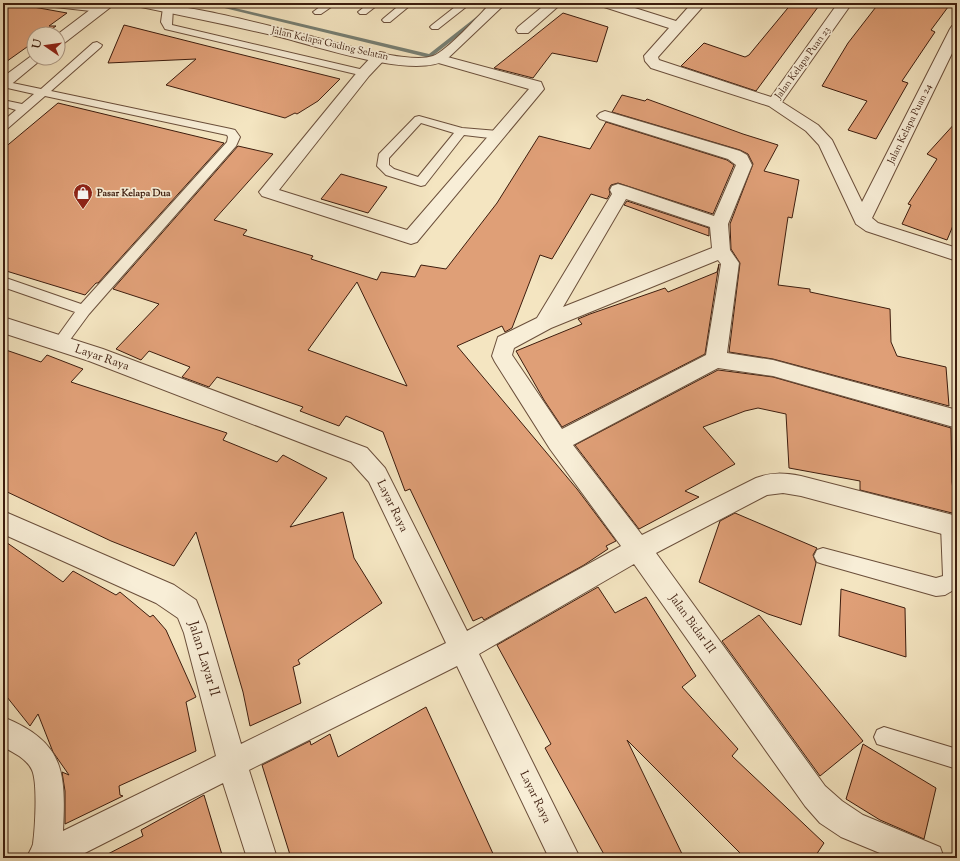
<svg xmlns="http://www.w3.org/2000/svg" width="960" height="861" font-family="'Sorts Mill Goudy',serif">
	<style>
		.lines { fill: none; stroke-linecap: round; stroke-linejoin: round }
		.stream { fill: #767e72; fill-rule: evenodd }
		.building { fill: #df9f77; stroke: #3d1d0e; fill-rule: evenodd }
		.service-casing { stroke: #6b4f3b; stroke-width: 2 }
		.minor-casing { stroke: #6b4f3b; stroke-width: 2 }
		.tertiary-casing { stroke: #6b4f3b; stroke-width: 2 }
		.service { fill: #f8eed7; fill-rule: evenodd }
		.minor { fill: #f8eed7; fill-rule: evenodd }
		.tertiary { fill: #f8eed7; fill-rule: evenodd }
		.labels { text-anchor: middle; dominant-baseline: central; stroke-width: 3.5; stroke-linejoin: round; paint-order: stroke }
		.far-street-label { font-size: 10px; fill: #3d1d0e; stroke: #f8eed7 }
		.far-poi-label { font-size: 10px; font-weight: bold; fill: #3d1d0e; stroke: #f8eed7; text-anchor: start }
		.street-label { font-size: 12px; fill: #3d1d0e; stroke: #f8eed7 }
		.near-street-label { font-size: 14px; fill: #3d1d0e; stroke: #f8eed7 }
	</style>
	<rect width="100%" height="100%" fill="#f4e5c1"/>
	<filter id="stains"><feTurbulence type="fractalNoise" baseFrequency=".005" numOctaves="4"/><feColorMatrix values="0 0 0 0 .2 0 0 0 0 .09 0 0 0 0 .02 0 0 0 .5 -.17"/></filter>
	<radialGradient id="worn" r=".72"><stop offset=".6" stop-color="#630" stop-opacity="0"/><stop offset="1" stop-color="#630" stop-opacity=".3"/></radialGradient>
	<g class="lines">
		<path class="stream" d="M204,3H214L429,54L494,3H500L430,58Z"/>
	</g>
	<path class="building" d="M3,3H11L67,13L49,26H56L45,34H34V42L3,64Z
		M792,3H821L756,91L681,66L704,43L745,57L749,55Z
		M879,3H951L931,30L935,32L902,81L908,83L876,139L848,130L867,101L822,86L848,43Z
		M563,13L608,27L597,62L552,53L533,78L494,68Z
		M124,25L231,52L340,79L318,101L297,114L295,113L285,118L166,85L196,59L108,63Z
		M622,95L645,101L647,99L743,134L778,145L764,171L799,180L792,218L788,217L778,285L810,289V292L890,309L891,342L897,356L946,367L949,406L773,359L729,352L740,263L731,249L730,224L753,164L748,154L740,150L612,112Z
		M58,103L224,143L98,283H96L85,295L3,270V149Z
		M957,121V216L947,240L902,224L911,205L908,204L937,159L927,154Z
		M606,122L727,160L734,165L713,214L618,183L611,185L609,189L610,194L607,199L591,194L552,259L540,255L512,328L505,332L502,326L457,346L577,489L616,541L606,546L608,549L584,565L484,620L482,617L473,621L410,489L405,491L383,432L346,416L339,426L300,411L303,407L217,377L209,387L182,377L190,367L149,351L141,360L116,349L159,304L113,289L238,146L273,154L214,220L247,230L243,235L313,256L311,259L377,280L381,272L415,277L421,265L446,269L497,203L539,136L590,149ZM357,282L407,386L308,350Z
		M341,174L387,187L368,213L321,199Z
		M627,201L709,228V236L624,205Z
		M719,264L705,354L562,427L544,400L516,351L582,324L578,319L590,314L665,288L668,292L717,272Z
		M3,349L41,362L47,355L83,369L71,382L227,433L223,440L277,462L283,455L327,478L290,527L343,512L354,558L382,603L298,660L300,664L293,667L301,703L250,726L243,692L196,532L174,566L111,541L3,490Z
		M718,370L773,377L951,428L952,482L956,514L860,490V481L789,468L786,414L758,408L745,411L703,427L735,464L685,491L699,497L639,529L575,445Z
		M735,513L817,548L813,555L816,563L801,625L768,614L699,582L720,521Z
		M3,540L63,582L73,571L116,595L120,592L150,617L153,615L166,630L196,697L186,702L196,751L119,786L120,795L123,796L65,824V791L62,772L69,775L53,752L38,714L30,726L3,692Z
		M598,587L615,613L646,597L696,676L682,687L738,749L732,756L824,843L814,858H745L627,740L684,858H606L545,748L551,744L497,645Z
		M841,589L905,608L906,657L839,636Z
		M759,615L863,741L820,776L722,641Z
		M426,707L495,858H291L262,765L310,741L311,745L330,734L338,757Z
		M863,744L936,788L924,839L880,820L846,799Z
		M204,795L223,858H100L143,836L141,830Z"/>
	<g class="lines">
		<g class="service-casing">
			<path id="service" d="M325,3H337L321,14H315L313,12Z
				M369,3H380L366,14H360L358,12Z
				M402,3H413L390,22H384L382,20L384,18Z
				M460,3H471L438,29H432L430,27L432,25Z
				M168,5L173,8L172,25L364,70L369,73L364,76L165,29L161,22L163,8Z
				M97,42L102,45L101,47L51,91L231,129L235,130L240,137L236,146L89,314L64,348L59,350L54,348L52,344L75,312L3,287V277L81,304L227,142L228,137L227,135L45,96L7,129L3,130V121L16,110L3,106V100L22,104L34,94L3,87V81L41,89L93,43Z
				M419,116L462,128L498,131L504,135L498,139L464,135L425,185L421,186L386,175L377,166L379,154L415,117ZM421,123L454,133L418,177L394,169L389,165V158Z
				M950,518L957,522V588L945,595L936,596L823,564L817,562L814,556L817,550L823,548L936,578L943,576L941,526L944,520Z
				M884,727L957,749V769L877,744L874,737L877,730Z"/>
		</g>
		<g class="minor-casing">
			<path id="minor" d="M48,3H90L105,5L107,8L105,11L100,12L55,7Z
				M547,3H562L528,33H518L516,30L518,27Z
				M599,3H619L676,21L692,3H706L658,57L659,60L771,97L838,3H852L782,102L818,125L832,140L862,202L950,29L952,26L957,25V43L872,218L878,223L957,248V261L866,231L856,224L819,145L806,131L769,106L651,68L645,61L644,56L669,28L601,6Z
				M380,52L385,53L387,56L385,59L369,76L279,190L407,230L529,89L435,62L433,59L435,56L440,55L541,82L544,89L417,242L411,244L262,196L259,192L359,70L375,53Z
				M605,111L740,151L747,155L752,165L728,224L730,250L739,263L727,353L773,360L957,410V428L773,376L718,368L573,445L642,535L756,478C771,472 785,473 801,476L957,516V538L801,496L783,493L767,495L656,553L825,786L842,801L863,815L940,847L944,858H892L841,837L820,823L805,806L634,564L479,654L580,858H549L457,666L249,770L277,858H247L223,783L75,858H27C28,854 32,848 33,844C35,830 38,783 32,770C27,759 13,752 3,747V717C64,742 66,771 63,831L216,756L184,633L178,618L156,603L3,534V511L174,585L196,600L206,624L241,744L446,643L369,482L351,462L89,361L3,333V317L103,349L367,448L385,468L467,631L621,546L550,449L495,362L492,356L498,337L537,318L612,194L610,190L612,186L618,184L628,187L714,216L736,165L728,159L600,119L597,116L600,113ZM626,199L710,227L712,248L563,307ZM718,260L721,264L706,355L562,429L512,355L514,348L551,328Z"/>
		</g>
		<g class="tertiary-casing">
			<path id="tertiary" d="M99,3H116L63,44L58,45V34Z
				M134,3C186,3 248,21 299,33C327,40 408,65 433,56C447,51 479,15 491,3H506L446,60C412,80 311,44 272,35C228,25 185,16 141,7Z
				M34,54V58H43L8,87L3,88V77Z"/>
		</g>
		<use href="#service" class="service"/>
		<use href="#minor" class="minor"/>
		<use href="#tertiary" class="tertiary"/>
	</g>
	<defs>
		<g id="shop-pin" transform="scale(1)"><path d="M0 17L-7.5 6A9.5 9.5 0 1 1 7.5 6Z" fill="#8f2418" stroke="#f8eed7"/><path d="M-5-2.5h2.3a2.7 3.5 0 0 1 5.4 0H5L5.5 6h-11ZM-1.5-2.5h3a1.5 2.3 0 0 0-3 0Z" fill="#fff"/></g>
	</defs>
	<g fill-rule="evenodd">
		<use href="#shop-pin" x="83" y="193"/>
	</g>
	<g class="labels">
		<g class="far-street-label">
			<text transform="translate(330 44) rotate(13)">Jalan Kelapa Gading Selatan</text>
			<text transform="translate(803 63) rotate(-54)">Jalan Kelapa Puan 23</text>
			<text transform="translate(910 124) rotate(-64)">Jalan Kelapa Puan 24</text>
		</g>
		<g class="far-poi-label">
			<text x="97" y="193">Pasar Kelapa Dua</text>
		</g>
		<g class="street-label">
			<text transform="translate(102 358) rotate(19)">Layar Raya</text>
			<text transform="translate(392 506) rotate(64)">Layar Raya</text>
			<text transform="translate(692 624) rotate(54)">Jalan Bidar III</text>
			<text transform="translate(535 797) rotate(64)">Layar Raya</text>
		</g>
		<g class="near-street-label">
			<text transform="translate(203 659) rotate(73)">Jalan Layar II</text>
		</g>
	</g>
	<rect width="960" height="861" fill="none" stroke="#f4e5c1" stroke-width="16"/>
	<rect x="4" y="4" width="952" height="853" fill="none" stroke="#3d1d0e" stroke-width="2"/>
	<rect x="8" y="8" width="944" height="845" fill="none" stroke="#3d1d0e"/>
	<g transform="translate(46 46) rotate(283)"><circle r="19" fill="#f8eed7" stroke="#ad9a87"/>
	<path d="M0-3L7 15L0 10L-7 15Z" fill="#8f2418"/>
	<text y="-6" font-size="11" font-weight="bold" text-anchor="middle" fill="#3d1d0e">U</text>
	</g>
	<rect width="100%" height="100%" filter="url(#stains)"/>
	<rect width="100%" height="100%" fill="url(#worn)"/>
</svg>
